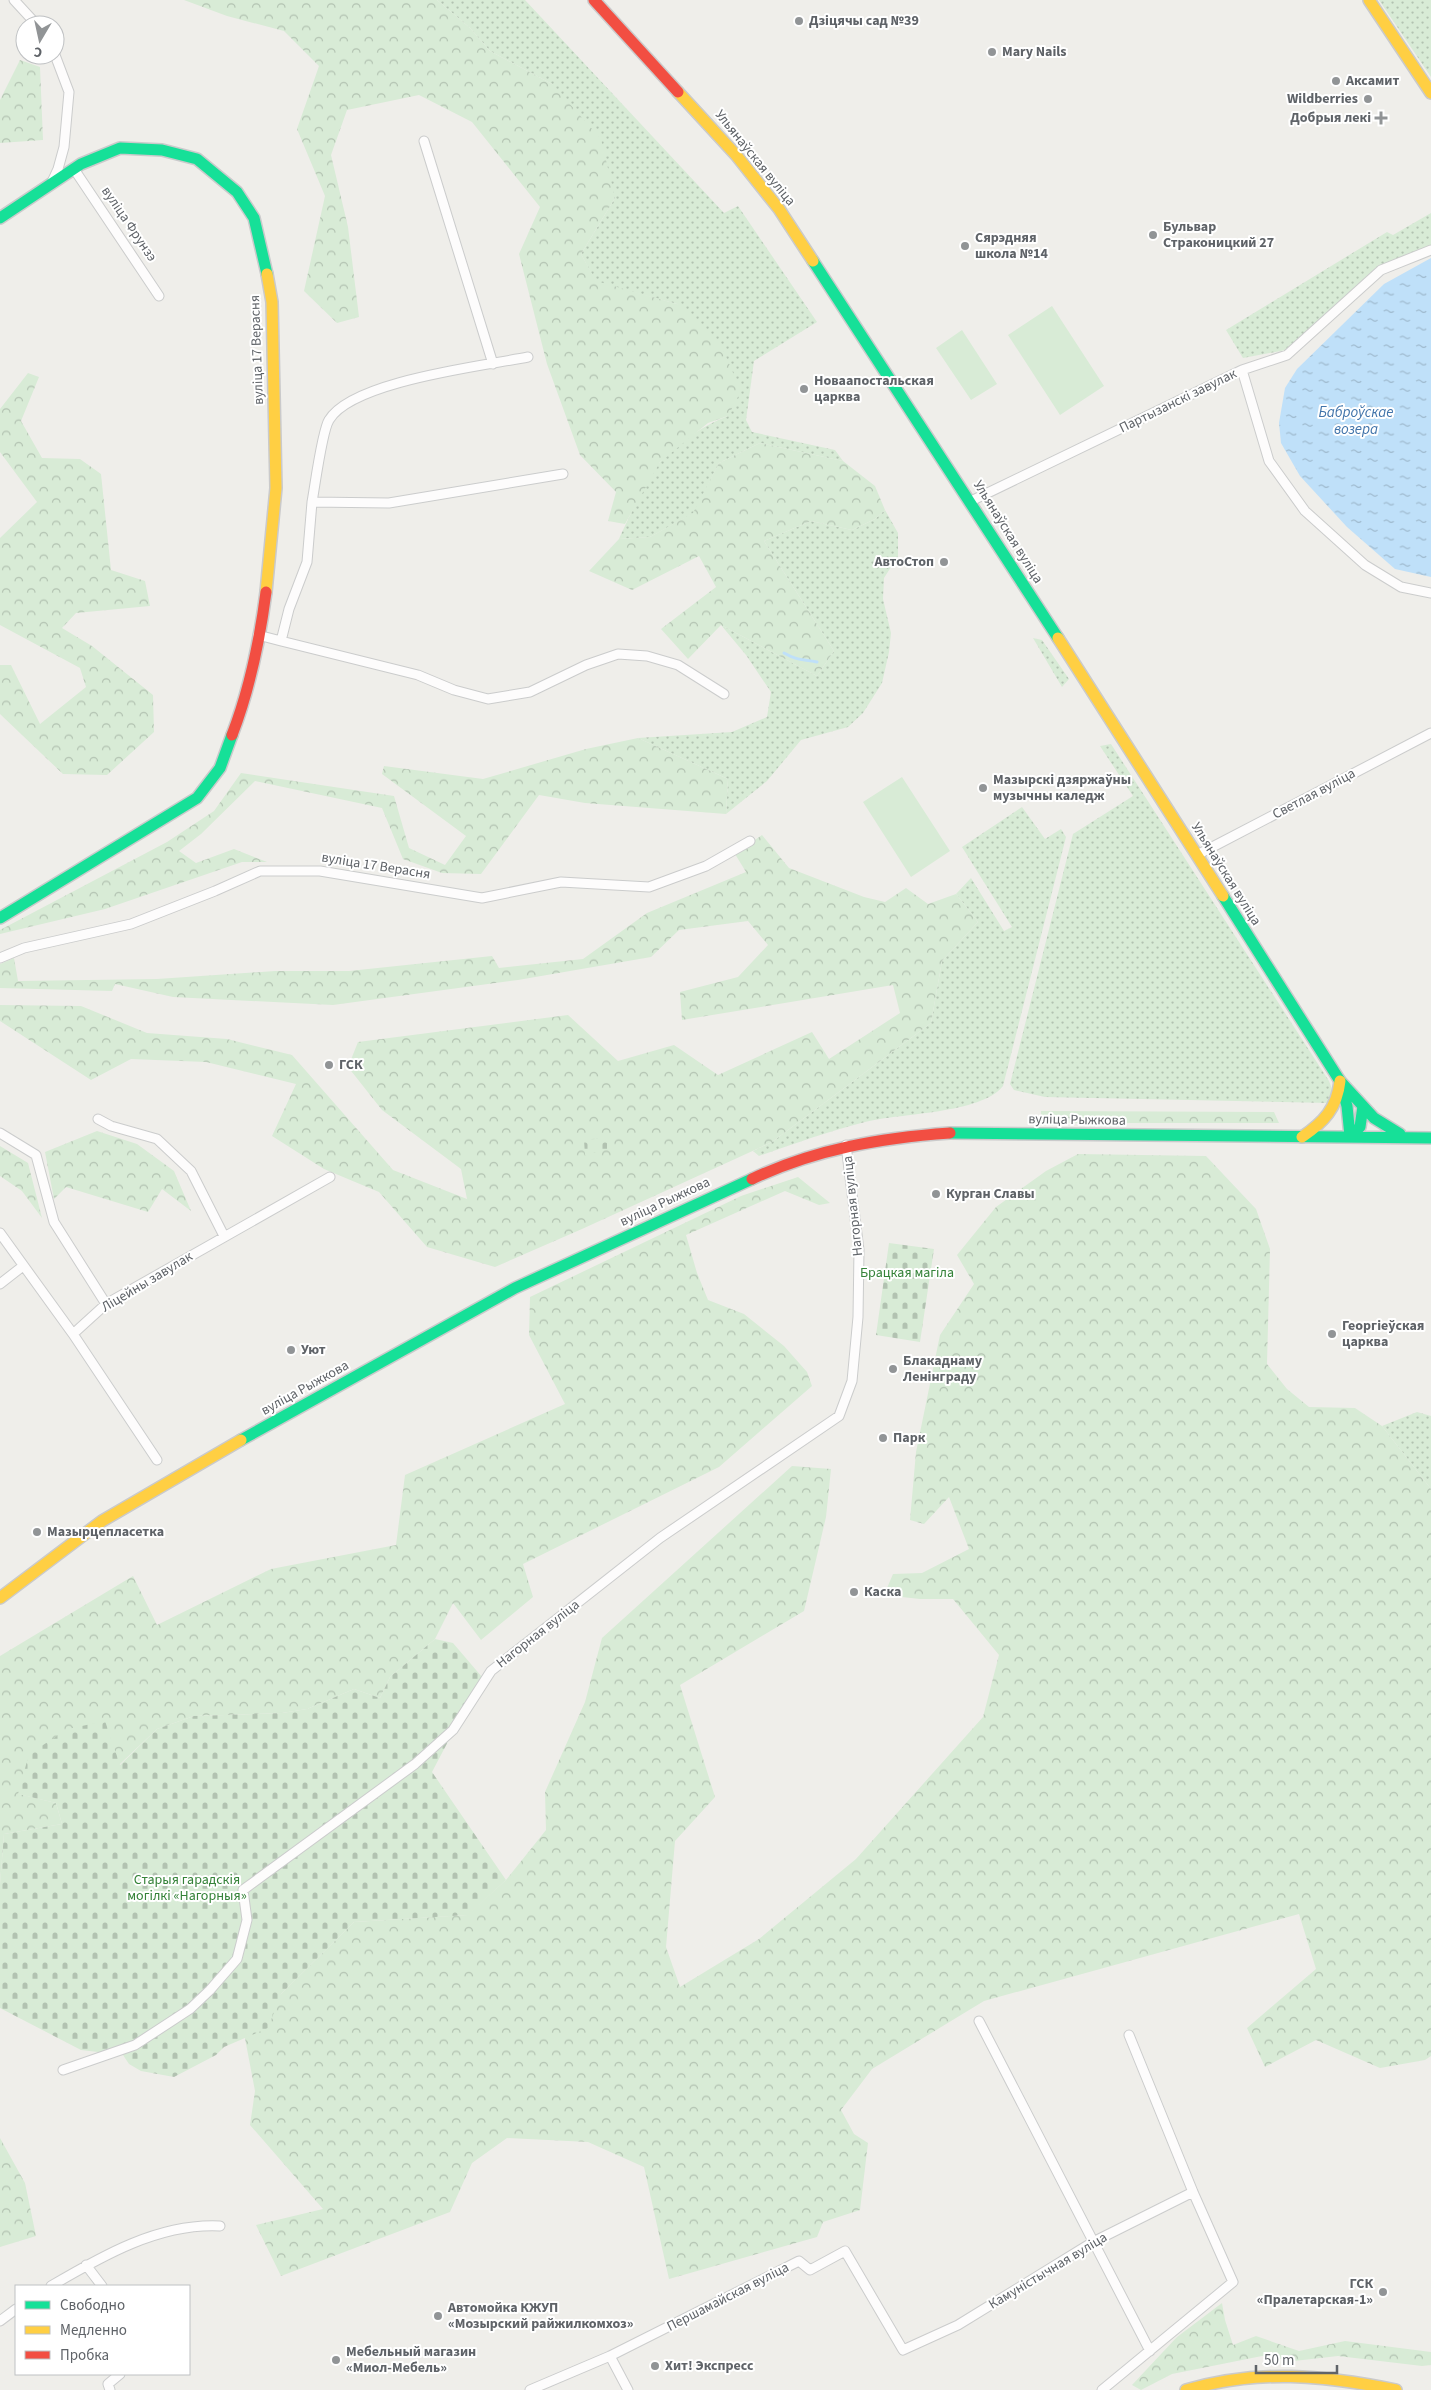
<svg xmlns="http://www.w3.org/2000/svg" width="1431" height="2390" font-family="'Source Sans 3',sans-serif">
	<style>
		.grass { fill: url(#grass-dots) }
		.forest { fill: url(#forest-crowns) }
		.cemetery { fill: url(#cemetery-stones) }
		.pitch { fill: #d8ebd6 }
		.water { fill: url(#water-ripples) }
		.lines { fill: none; stroke-linecap: round; stroke-linejoin: round }
		.stream { stroke: #bfe0f9; stroke-width: 3 }
		.street-casing { stroke: #cbcccc; stroke-width: 11 }
		.fast-casing { stroke: #cacacb; stroke-width: 14 }
		.slow-casing { stroke: #cacacb; stroke-width: 14 }
		.jam-casing { stroke: #cacacb; stroke-width: 14 }
		.street { stroke: #fdfcfc; stroke-width: 9 }
		.fast { stroke: #16e098; stroke-width: 11 }
		.slow { stroke: #ffcf43; stroke-width: 11 }
		.jam { stroke: #f24e42; stroke-width: 11 }
		.poi-dot { fill: #919496; stroke: #fff; stroke-width: 2 }
		.labels { text-anchor: middle; dominant-baseline: central; stroke-width: 4; stroke-linejoin: round; paint-order: stroke }
		.poi-label { font-size: 14px; font-weight: bold; fill: #5f6368; stroke: #fff; text-anchor: start }
		.street-label { font-size: 14px; fill: #5f6368; stroke: #fff }
		.park-label { font-size: 14px; fill: #348238; stroke: #fff }
		.water-label { font-size: 15px; font-style: italic; fill: #4174aa; stroke: #fff }
	</style>
	<defs>
		<pattern id="grass-dots" width="8" height="8" patternUnits="userSpaceOnUse" patternTransform="scale(1.25)"><rect width="8" height="8" fill="#d8ebd6"/><path d="M2 2h.1M6 6h.1" fill="none" stroke="#b2c2b1" stroke-width="1.8" stroke-linecap="round"/></pattern>
		<pattern id="forest-crowns" width="20" height="18" patternUnits="userSpaceOnUse" patternTransform="scale(1.25)"><rect width="20" height="18" fill="#d8ebd6"/><path d="M2 6a3 3 0 1 1 6 0M12 15a3 3 0 1 1 6 0" fill="none" stroke="#b2c2b1"/></pattern>
		<pattern id="cemetery-stones" width="16" height="16" patternUnits="userSpaceOnUse" patternTransform="scale(1.25)"><rect width="16" height="16" fill="#d8ebd6"/><path d="M2 7V4a2 2 0 0 1 4 0v3zM10 15v-3a2 2 0 0 1 4 0v3z" fill="#b2c2b1"/></pattern>
		<pattern id="water-ripples" width="26" height="14" patternUnits="userSpaceOnUse" patternTransform="scale(1.25)"><rect width="26" height="14" fill="#bfe0f9"/><path d="M2 4q2-2 4 0t4 0M15 11q2-2 4 0t4 0" fill="none" stroke="#9eb9cd"/></pattern>
	</defs>
	<rect width="100%" height="100%" fill="#efeeea"/>
	<path class="grass" d="M437,0H525L724,213L738,206L817,322L754,361L746,420L752,432L835,450L843,461L760,443L719,463L694,513L650,537L619,539C626,523 650,472 661,461C680,442 703,425 728,416L677,304L596,282L581,254L615,198L552,84L490,51L470,28Z
		M1379,0H1431V77Z
		M1431,213V245L1377,267L1286,350L1243,358L1226,330L1387,232L1393,235Z
		M885,510L898,533V556L884,578L883,599L891,633L889,652L882,683L863,713L848,727L801,740L767,781L726,814L728,779L638,738L732,732L767,717L771,692L746,655L721,625L817,676L834,651L764,541L811,521L852,530L875,519Z
		M1033,638L1042,640L1069,679L1062,687Z
		M1111,744L1329,1081L1332,1089L1329,1103L1045,1097L1014,1090L1010,1084L1073,834L1133,796L1100,746Z
		M1022,807L1045,839L1061,829L1066,837L1003,1086C981,1114 900,1113 865,1122C829,1131 794,1144 759,1156L753,1151L772,1142L931,1023L942,961L978,922L956,894L971,878L1004,931L1012,927L962,847Z
		M1417,1412L1431,1416V1489L1382,1426Z"/>
	<path class="forest" d="M184,0H437L470,28L490,51L552,84L601,139L615,198L581,254L596,281L677,304L720,343L741,391L728,416L708,423L660,462L625,524L608,521L616,492L580,455L547,364L519,254L540,207L472,122L419,95L347,110L331,155L348,227L359,317L337,323L304,291L325,196L297,129L319,66L284,31L227,16Z
		M20,60L40,67L43,140L0,143V100Z
		M28,373L39,377L21,421L42,458L80,459L101,474L111,570L145,581L150,606L76,613L62,628L92,646L153,695L154,732L107,775L63,774L0,714V665H11L40,724L86,687L80,668L0,625V538L37,502L0,452V409Z
		M760,443L843,461L875,486L885,510L875,519L852,530L811,521L764,541L834,651L817,676L721,625L688,659L661,629L716,587L699,556L632,590L589,571L619,539L650,537L693,513L719,463Z
		M638,738L728,779L726,814L585,803L539,795L481,874L442,873L403,859L382,808L255,781L201,834L179,851L196,863L234,849L267,862H242L105,909L0,934V930L167,842L214,811L241,773L394,796L409,848L445,865L466,836L382,774L384,766L483,779L586,749Z
		M762,835L789,868L864,897L885,902L906,888L928,904L956,894L978,922L942,961L931,1023L772,1142L582,1229L495,1267L427,1247L379,1192L324,1169L272,1136L296,1084L206,1062L131,1059L91,1080L0,1021V1005L81,1006L147,1033L227,1039L292,1055L393,1170L467,1199L461,1169L382,1110L348,1067L358,1042L568,1015L618,1061L674,1045L718,1075L812,1032L829,1059L900,1013L893,985L682,1020L680,992L738,977L768,945L748,921L679,930L651,957L518,980L333,1005L173,997L115,984L112,991L0,988V964L14,958L18,981L157,979L275,971H349L492,956L499,968L583,959L647,913L746,872L735,854Z
		M1041,1111L1274,1112L1279,1123H1041Z
		M97,1131L137,1144L174,1171L191,1211L162,1189L148,1212L66,1187L54,1199L45,1152Z
		M0,1146L28,1163L42,1218L22,1191L0,1176Z
		M1078,1154L1206,1156L1256,1209L1270,1249L1267,1364L1287,1389L1309,1407L1355,1408L1382,1426L1431,1489V2056L1425,2060L1380,2068L1316,2040L1265,2067L1247,2028L1316,1969L1299,1914L984,2001L872,2069L841,2110L854,2134L868,2143L860,2210L823,2222L817,2237L669,2279L644,2167L588,2142L507,2138L472,2163L450,2212L281,2276L256,2225L323,2209L250,2125L255,2091L243,2028L281,1994L354,1922L467,1915L506,1880L546,1830L545,1792L585,1702L602,1638L792,1466L831,1469L826,1517L804,1611L680,1685L715,1797L675,1841L666,1947L680,1987L759,1939L856,1859L983,1717L999,1655L953,1599H920L884,1595L893,1574L922,1573L969,1549L949,1497L924,1524L910,1520L916,1452L940,1335L974,1284L957,1255L996,1207L1046,1171Z
		M798,1177L830,1203L819,1205L785,1191L686,1235L697,1273L708,1300L744,1314L784,1346L807,1372L812,1386L719,1467L523,1564L533,1597L481,1640L453,1603L435,1639L390,1677L380,1698L354,1689L307,1709L282,1713L194,1716L157,1729L119,1765L19,1794L56,1803L62,1824L4,1834L0,1884V1656L133,1576L157,1625L271,1569L396,1545L405,1475L565,1404L529,1335L530,1297L741,1196Z
		M0,2138L25,2183L36,2236L0,2247Z
		M1222,2303L1225,2320L1233,2345L1256,2336L1299,2351L1345,2341L1431,2352V2365L1422,2366L1338,2356L1294,2361L1262,2356L1172,2374L1141,2390L1132,2385L1177,2337Z"/>
	<path class="cemetery" d="M607,1138V1149L585,1155L584,1140Z
		M889,1243L934,1249L920,1342L876,1335Z
		M435,1639L453,1643L482,1677L432,1772L506,1880L468,1915L354,1922L281,1994L268,2028L224,2047L216,2055L174,2077L141,2071L129,2064L123,2055L81,2050L0,2008V1884L4,1834L62,1824L56,1803L18,1794L29,1754L68,1729L105,1721L120,1765L157,1729L194,1716L282,1713L307,1709L354,1689L380,1698L390,1677Z"/>
	<path class="pitch" d="M1052,306L1104,386L1060,415L1008,335Z
		M962,330L997,384L971,400L936,348Z
		M902,777L950,851L911,877L863,802Z"/>
	<path class="water" d="M1431,258V577L1395,569L1347,527L1300,476L1281,443L1279,423L1285,388L1297,369L1384,284Z"/>
	<g class="lines">
		<path class="stream" d="M784,653C798,661 803,659 817,662"/>
		<g class="street-casing">
			<path id="street" d="M14,0L37,25
				M424,141L493,364
				M74,169L159,296
				M51,184L58,169L64,147L69,92L55,55
				M1242,370L1269,461L1305,511L1365,565L1401,587L1431,593
				M971,501L1242,370L1287,355L1381,270L1431,250
				M312,502C315,486 322,431 329,420C352,381 483,366 528,357
				M258,635L281,641L289,609L307,562L312,502L389,503L563,474
				M281,641L418,675L454,690L488,699L530,692L586,665L618,654L647,656L678,665L724,694
				M1197,855L1431,733
				M0,958L24,948L131,924L215,891L260,871H320L482,898L561,882L649,887L706,866L750,841
				M98,1119L111,1126L157,1139L191,1171L224,1236
				M0,1133L36,1155L54,1222L106,1304
				M0,1233L73,1334L157,1460
				M0,1284L23,1266
				M73,1334L106,1304L330,1177
				M979,2021L1150,2351
				M63,2070L135,2045L190,2009L210,1990L237,1959L247,1920L243,1890L415,1764L453,1730L491,1671L660,1538L839,1416L852,1381L858,1317L859,1250L846,1145
				M86,2265L102,2286
				M51,2286C102,2256 159,2223 220,2226
				M0,2321L16,2309
				M610,2356L628,2390
				M110,2390L108,2384L120,2374
				M530,2390L610,2356L799,2261L810,2270L845,2251L903,2350L958,2325L1093,2242L1193,2192
				M1102,2390L1233,2282L1193,2192L1129,2035"/>
		</g>
		<g class="fast-casing">
			<path id="fast" d="M0,218L81,164L120,148L162,150L197,159L237,192L254,218L267,274
				M813,261L1058,638
				M1223,896L1340,1081L1374,1118L1400,1134
				M0,918L197,798L220,768L232,735
				M1341,1086L1347,1106L1350,1136
				M950,1133L1431,1138
				M1350,1136L1360,1127L1363,1106
				M241,1440L515,1288L752,1179"/>
		</g>
		<g class="slow-casing">
			<path id="slow" d="M1369,0L1431,93
				M678,92L736,155L779,209L813,261
				M266,592L276,488L272,302L267,274
				M1058,638L1223,896
				M1302,1137C1324,1122 1337,1108 1340,1081
				M0,1598L102,1521L241,1440
				M1186,2390C1259,2369 1323,2375 1396,2390"/>
		</g>
		<g class="jam-casing">
			<path id="jam" d="M594,0L678,92
				M232,735C249,691 260,638 266,592
				M752,1179C816,1149 880,1138 950,1133"/>
		</g>
		<use href="#street" class="street"/>
		<use href="#fast" class="fast"/>
		<use href="#slow" class="slow"/>
		<use href="#jam" class="jam"/>
	</g>
	<g class="poi-dot">
		<circle cx="799" cy="21" r="5"/>
		<circle cx="992" cy="52" r="5"/>
		<circle cx="1336" cy="81" r="5"/>
		<circle cx="1368" cy="99" r="5"/>
		<path d="M1378.5 110.5h5v5h5v5h-5v5h-5v-5h-5v-5h5z"/>
		<circle cx="1153" cy="235" r="5"/>
		<circle cx="965" cy="246" r="5"/>
		<circle cx="804" cy="389" r="5"/>
		<circle cx="944" cy="562" r="5"/>
		<circle cx="983" cy="788" r="5"/>
		<circle cx="329" cy="1065" r="5"/>
		<circle cx="936" cy="1194" r="5"/>
		<circle cx="1332" cy="1334" r="5"/>
		<circle cx="291" cy="1350" r="5"/>
		<circle cx="893" cy="1369" r="5"/>
		<circle cx="883" cy="1438" r="5"/>
		<circle cx="37" cy="1532" r="5"/>
		<circle cx="854" cy="1592" r="5"/>
		<circle cx="1383" cy="2292" r="5"/>
		<circle cx="438" cy="2316" r="5"/>
		<circle cx="336" cy="2360" r="5"/>
		<circle cx="655" cy="2366" r="5"/>
	</g>
	<g class="labels">
		<g class="poi-label">
			<text x="809" y="21">Дзіцячы сад №39</text>
			<text x="1002" y="52">Mary Nails</text>
			<text x="1346" y="81">Аксамит</text>
			<text x="1358" y="99" text-anchor="end">Wildberries</text>
			<text x="1371" y="118" text-anchor="end">Добрыя лекi</text>
			<text x="1163" y="227">Бульвар<tspan x="1163" dy="16">Страконицкий 27</tspan></text>
			<text x="975" y="238">Сярэдняя<tspan x="975" dy="16">школа №14</tspan></text>
			<text x="814" y="381">Новаапостальская<tspan x="814" dy="16">царква</tspan></text>
			<text x="934" y="562" text-anchor="end">АвтоСтоп</text>
			<text x="993" y="780">Мазырскі дзяржаўны<tspan x="993" dy="16">музычны каледж</tspan></text>
			<text x="339" y="1065">ГСК</text>
			<text x="946" y="1194">Курган Славы</text>
			<text x="1342" y="1326">Георгіеўская<tspan x="1342" dy="16">царква</tspan></text>
			<text x="301" y="1350">Уют</text>
			<text x="903" y="1361">Блакаднаму<tspan x="903" dy="16">Ленінграду</tspan></text>
			<text x="893" y="1438">Парк</text>
			<text x="47" y="1532">Мазырцепласетка</text>
			<text x="864" y="1592">Каска</text>
			<text x="1373" y="2284" text-anchor="end">ГСК<tspan x="1373" dy="16">«Пралетарская-1»</tspan></text>
			<text x="448" y="2308">Автомойка КЖУП<tspan x="448" dy="16">«Мозырский райжилкомхоз»</tspan></text>
			<text x="346" y="2352">Мебельный магазин<tspan x="346" dy="16">«Миол-Мебель»</tspan></text>
			<text x="665" y="2366">Хит! Экспресс</text>
		</g>
		<g class="street-label">
			<text transform="translate(755 158) rotate(51)">Ульянаўская вуліца</text>
			<text transform="translate(129 224) rotate(56)">вуліца Фрунзэ</text>
			<text transform="translate(257 350) rotate(-92)">вуліца 17 Верасня</text>
			<text transform="translate(1178 401) rotate(-26)">Партызанскі завулак</text>
			<text transform="translate(1008 532) rotate(58)">Ульянаўская вуліца</text>
			<text transform="translate(1314 794) rotate(-28)">Светлая вуліца</text>
			<text transform="translate(376 866) rotate(9)">вуліца 17 Верасня</text>
			<text transform="translate(1226 874) rotate(58)">Ульянаўская вуліца</text>
			<text transform="translate(1077 1120) rotate(1)">вуліца Рыжкова</text>
			<text transform="translate(665 1202) rotate(-25)">вуліца Рыжкова</text>
			<text transform="translate(853 1206) rotate(-96)">Нагорная вуліца</text>
			<text transform="translate(147 1282) rotate(-31)">Ліцейны завулак</text>
			<text transform="translate(305 1388) rotate(-29)">вуліца Рыжкова</text>
			<text transform="translate(538 1634) rotate(-38)">Нагорная вуліца</text>
			<text transform="translate(1048 2271) rotate(-31)">Камуністычная вуліца</text>
			<text transform="translate(728 2297) rotate(-27)">Першамайская вуліца</text>
		</g>
		<g class="park-label">
			<text x="907" y="1273">Брацкая магіла</text>
			<text x="187" y="1880">Старыя гарадскія<tspan x="187" dy="16">могілкі «Нагорныя»</tspan></text>
		</g>
		<g class="water-label">
			<text x="1356" y="412">Баброўскае<tspan x="1356" dy="17">возера</tspan></text>
		</g>
	</g>
	<rect x="15" y="2285" width="175" height="90" fill="#ffffff" stroke="#bfc1c3"/>
	<rect x="25" y="2301" width="25" height="8" fill="#16e098" stroke="#bfc1c3"/>
	<text x="60" y="2310" font-size="15" fill="#5f6368">Свободно</text>
	<rect x="25" y="2326" width="25" height="8" fill="#ffcf43" stroke="#bfc1c3"/>
	<text x="60" y="2335" font-size="15" fill="#5f6368">Медленно</text>
	<rect x="25" y="2351" width="25" height="8" fill="#f24e42" stroke="#bfc1c3"/>
	<text x="60" y="2360" font-size="15" fill="#5f6368">Пробка</text>
	<g transform="translate(40 40) rotate(189)"><circle r="24" fill="#ffffff" stroke="#bfc1c3"/>
	<path d="M0-4L9 19L0 12L-9 19Z" fill="#919496"/>
	<text y="-8" font-size="14" font-weight="bold" text-anchor="middle" fill="#5f6368">С</text>
	</g>
	<path d="M1256 2365v8h81v-8" fill="none" stroke="#5f6368" stroke-width="2.5"/>
	<text x="1264" y="2365" font-size="15" fill="#5f6368" stroke="#ffffff" stroke-width="4" paint-order="stroke">50 m</text>
</svg>
